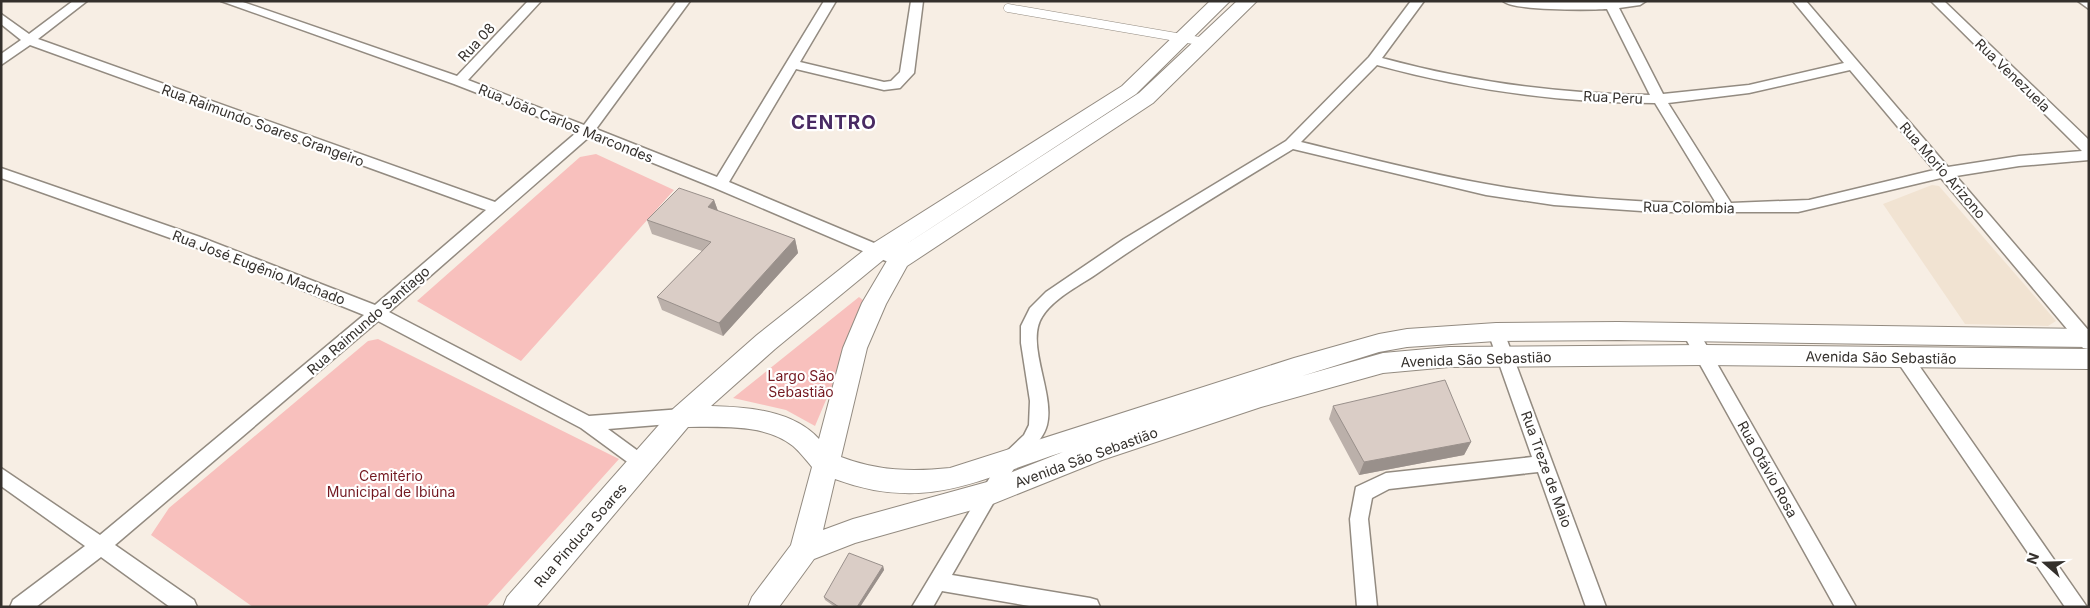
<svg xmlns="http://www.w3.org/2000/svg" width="2090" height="608" font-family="Inter,sans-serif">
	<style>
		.built { fill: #f1e3d2 }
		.green { fill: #f8c0bd }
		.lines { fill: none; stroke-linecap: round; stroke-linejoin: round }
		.service-casing { stroke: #938b81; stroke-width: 9 }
		.minor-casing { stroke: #938b81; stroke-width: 3 }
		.secondary-casing { stroke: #938b81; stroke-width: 2 }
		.service { stroke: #fff; stroke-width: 8 }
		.minor { fill: #fff; fill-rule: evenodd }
		.secondary { fill: #fff; fill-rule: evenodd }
		.wall { fill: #bbb0aa }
		.shaded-wall { fill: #99908b }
		.building { fill: #dacdc6; stroke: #99908b }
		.labels { text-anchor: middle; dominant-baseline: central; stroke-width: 4.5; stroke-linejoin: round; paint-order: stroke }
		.street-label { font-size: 14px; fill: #34302c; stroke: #fff }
		.park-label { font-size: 14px; fill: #741921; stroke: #fff }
		.district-label { font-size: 19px; font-weight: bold; letter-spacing: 1px; fill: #492a63; stroke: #fff }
	</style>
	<rect width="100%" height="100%" fill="#f7eee4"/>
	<path class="built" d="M1932,185L1939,186L2056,321L2048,326L1965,324L1883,204Z"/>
	<path class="green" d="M596,154L674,190L521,361L417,301L580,157Z
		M859,297L867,303L815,426L786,410L733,398Z
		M378,339L619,459L486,607H253L151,535L169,508L368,341Z"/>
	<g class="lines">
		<g class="service-casing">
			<path id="service" d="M1008,8L1205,42"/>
		</g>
		<g class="minor-casing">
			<path id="minor" d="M73,1H87L38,39L495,202L577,132L454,84L221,1H240L457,76L528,1H541L468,80L584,125L677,1H690L596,129L717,177L824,1H836L800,62L884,82L891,81L900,72L911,1H923L914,73L900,88L884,90L796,69L729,182L905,256L907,260L905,264H893L715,188L589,137L389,312L589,416L682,409L688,411L691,416L688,421L682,423L608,429L649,459L652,464L649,469L643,472L637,469L581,428L378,321L115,545L194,600L197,607H170L101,557L36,607H10L13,600L85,546L1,486V468L100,535L364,315L190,245L1,178V168L200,237L375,305L486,210L30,45L1,65V54L21,40L1,24V14L29,34Z
				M1411,1H1424L1382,58C1470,82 1559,94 1650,95L1607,9C1590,10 1513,11 1503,1H1646L1640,5L1619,8L1663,94L1749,85L1844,63L1793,1H1806L1948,167L2019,156L2082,151L1931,1H1944L2089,140V160L2019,166L1956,176L2089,331V349L2083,348L1941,178L1798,212H1656L1554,205L1486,195L1293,149C1226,190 1159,230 1095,275C1077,287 1053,299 1042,317C1025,344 1055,393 1047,425C1042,444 1025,452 1015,467C993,502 973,539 952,575L1090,598L1097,600L1100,607H1035L942,591L933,607H912L1004,454L1024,435L1029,425L1030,401L1021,343V326L1030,308L1046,292L1124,239L1286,141L1369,57ZM1377,65C1469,90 1560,103 1655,103L1716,203C1639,203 1562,198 1486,184C1424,173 1363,157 1301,142ZM1850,70L1934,170L1809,200L1731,203L1668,103L1749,93Z
				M2078,1H2089V9Z
				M1496,326L1502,327L1504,332L1606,607H1586L1538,472L1389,489L1372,498L1368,519L1377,607H1357L1350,519L1356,487L1386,473L1532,457L1488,332L1490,327Z
				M1690,326L1696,327L1856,607H1835L1682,332L1684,327Z
				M1905,352L1911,354L2087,607H2065L1899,364L1897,359L1899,354Z"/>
		</g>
		<g class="secondary-casing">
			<path id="secondary" d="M1210,1H1230L1136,94L888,256L775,349L711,406C747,407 793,410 819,439L843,348L862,303L891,254L1139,93L1237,1H1257L1153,103L907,266L886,304L867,348L841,457C877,471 912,472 950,468L1294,358L1379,334L1407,329L1496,323L1618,322L2089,329V347L1618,340L1496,341L1407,347L1379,352L1302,376L1383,353L1449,347L1704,345L2089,349V369L1704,365L1449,367L1383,373L1261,407L1102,460L990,505L855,543L814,559L779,607H748L752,597L791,545L812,467C806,460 800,452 793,446C766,424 722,427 688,427L536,607H503L507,597L673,409L757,335L872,244L1122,86ZM1063,452L987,482L853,519L823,530L835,479C926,513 979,479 1063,452Z"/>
		</g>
		<use href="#service" class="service"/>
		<use href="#minor" class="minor"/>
		<use href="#secondary" class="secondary"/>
	</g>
	<path class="wall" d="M714,200L718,211L795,239L798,253L723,336L662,310L657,297L702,251L652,234L647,220Z
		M1333,406L1471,442L1464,455L1359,475L1329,419Z
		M883,566L884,570L860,607H835L825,600L824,597Z"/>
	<path class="shaded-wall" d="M714,200L719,214L708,207Z
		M795,239L798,253L723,336L719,323Z
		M1471,442L1464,455L1359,475L1364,462Z
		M883,566L884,570L860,607H857Z"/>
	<path class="building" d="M679,188L714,200L708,207L795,239L719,323L657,297L711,242L647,220Z
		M1445,380L1471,442L1364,462L1333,406Z
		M849,553L883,566L857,607H839L824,597Z"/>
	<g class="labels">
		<g class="street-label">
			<text transform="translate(476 42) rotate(-47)">Rua 08</text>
			<text transform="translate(2013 75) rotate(44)">Rua Venezuela</text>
			<text transform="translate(1613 97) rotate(3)">Rua Peru</text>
			<text transform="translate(566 123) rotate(22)">Rua João Carlos Marcondes</text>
			<text transform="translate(263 125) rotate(20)">Rua Raimundo Soares Grangeiro</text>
			<text transform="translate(1943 170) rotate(49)">Rua Morio Arizono</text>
			<text transform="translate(1689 207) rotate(1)">Rua Colombia</text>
			<text transform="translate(259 267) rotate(21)">Rua José Eugênio Machado</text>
			<text transform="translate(368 320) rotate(-41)">Rua Raimundo Santiago</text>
			<text transform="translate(1881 357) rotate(1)">Avenida São Sebastião</text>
			<text transform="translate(1476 359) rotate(-2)">Avenida São Sebastião</text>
			<text transform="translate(1086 457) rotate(-20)">Avenida São Sebastião</text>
			<text transform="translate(1547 469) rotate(70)">Rua Treze de Maio</text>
			<text transform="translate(1768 469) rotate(61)">Rua Otávio Rosa</text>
			<text transform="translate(580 535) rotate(-49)">Rua Pinduca Soares</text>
		</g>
		<g class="park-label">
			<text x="801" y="375">Largo São<tspan x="801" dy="16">Sebastião</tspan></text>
			<text x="391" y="475">Cemitério<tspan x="391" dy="16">Municipal de Ibiúna</tspan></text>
		</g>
		<g class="district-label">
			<text x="834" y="122">CENTRO</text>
		</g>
	</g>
	<rect width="2090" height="608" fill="none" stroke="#34302c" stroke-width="5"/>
	<g transform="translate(2045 563) rotate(290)" stroke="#ffffff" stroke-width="4" paint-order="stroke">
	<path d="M0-4L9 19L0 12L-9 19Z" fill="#34302c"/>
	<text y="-8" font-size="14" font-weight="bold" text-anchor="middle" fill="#34302c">N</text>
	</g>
</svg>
